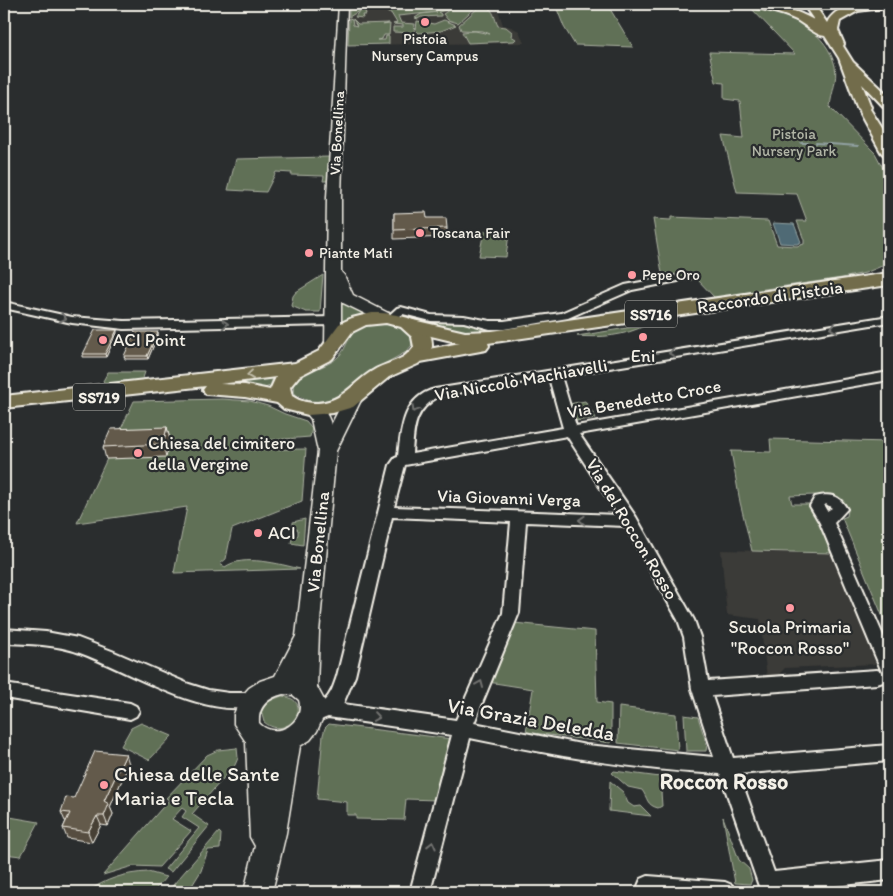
<svg xmlns="http://www.w3.org/2000/svg" width="893" height="896" font-family="Itim,sans-serif">
	<style>
		.built { fill: #3b3a37 }
		.green { fill: #616f57; stroke: #aab0a0 }
		.water { fill: #4f6b74; stroke: #91a1a2 }
		.lines { fill: none; stroke-linecap: round; stroke-linejoin: round }
		.stream { stroke: #91a1a2; stroke-width: 2 }
		.street-casing { stroke: #f4f1e8; stroke-width: 4 }
		.secondary-casing { stroke: #f4f1e8; stroke-width: 3 }
		.primary-casing { stroke: #f4f1e8; stroke-width: 4 }
		.highway-casing { stroke: #f4f1e8; stroke-width: 4 }
		.street { fill: #2a2d2e; fill-rule: evenodd }
		.secondary { fill: #2a2d2e; fill-rule: evenodd }
		.primary { fill: #726c4b; fill-rule: evenodd }
		.highway { fill: #726c4b; fill-rule: evenodd }
		.wall { fill: #564d40; stroke: #f4f1e8 }
		.shaded-wall { fill: #463f34; stroke: #f4f1e8 }
		.building { fill: #645a4b; stroke: #f4f1e8 }
		.oneway { stroke: #71726f }
		.oneway2 { stroke: #c0bca9 }
		.poi-dot { fill: #ff9aa2; stroke: #2a2d2e; stroke-width: 2 }
		.labels { text-anchor: middle; dominant-baseline: central; stroke-width: 4.5; stroke-linejoin: round; paint-order: stroke }
		.far-poi-label { font-size: 15px; fill: #f4f1e8; stroke: #2a2d2e; text-anchor: start }
		.far-street-label { font-size: 15px; fill: #f4f1e8; stroke: #2a2d2e }
		.far-park-label { font-size: 15px; fill: #b2b6a7; stroke: #2a2d2e }
		.shield { fill: #2a2d2e; stroke: #b7b6b0; stroke-width: 1 }
		.shield-label { font-size: 16px; font-weight: bold; fill: #f4f1e8 }
		.street-label { font-size: 18px; fill: #f4f1e8; stroke: #2a2d2e }
		.poi-label { font-size: 18px; fill: #f4f1e8; stroke: #2a2d2e; text-anchor: start }
		.near-street-label { font-size: 21px; fill: #f4f1e8; stroke: #2a2d2e }
		.near-poi-label { font-size: 21px; fill: #f4f1e8; stroke: #2a2d2e; text-anchor: start }
		.near-neighbourhood-label { font-size: 22px; font-weight: bold; fill: #f4f1e8; stroke: #2a2d2e }
	</style>
	<rect width="100%" height="100%" fill="#2a2d2e"/>
	<filter id="ink" filterUnits="userSpaceOnUse"><feTurbulence type="fractalNoise" baseFrequency=".02" numOctaves="2"/><feDisplacementMap in="SourceGraphic" scale="10" xChannelSelector="R" yChannelSelector="G"/><feConvolveMatrix kernelMatrix="1 2 1 2 8 2 1 2 1" color-interpolation-filters="sRGB"/></filter>
	<g filter="url(#ink)">
		<path class="built" d="M450,4H496L503,25L511,27L519,31L524,43L348,45L349,8Z
			M721,550L831,553L876,664L785,668L776,677L767,678L760,619L727,615Z"/>
		<path class="green" d="M461,4L478,5L458,23L448,20L443,14L449,10L446,5Z
			M488,4H496L497,8L486,6C495,11 494,18 498,26L506,27L512,32L511,36L516,39L514,41L468,43L462,32L475,31L490,34L483,31L461,30L459,25L478,8Z
			M555,4C590,4 626,4 662,4C716,4 818,0 835,66C838,80 831,93 830,107L875,153L889,179V263L865,273L842,278L758,290L745,296L715,298L697,279L676,282L671,274L662,273L653,219L671,220V217L768,221L777,245L797,246L804,244V240L797,221H807L797,194L737,192L723,136L744,138L740,101L724,99V83L716,82L709,52L795,54L750,7L607,4L633,47L575,45L564,27Z
			M429,5L443,6L447,10L438,12L441,14V16L421,17L418,19L415,18L421,14L437,12L398,16L401,23L415,24L414,32L412,33L393,32V27H403V25L393,24L397,23L391,13H388L385,9L365,11L366,15H362L363,18L355,17L359,11L349,17V9Z
			M349,18L352,19L353,25L357,26L353,19L358,24L389,23L382,25L390,24L389,35H384L382,39L377,40H385L386,36H389V44L348,45Z
			M444,20L456,25L441,31L419,33L416,30L417,21L434,24Z
			M330,157L328,181H323L324,176L291,175L292,173L276,172L266,192L228,190L236,159Z
			M484,231L509,233L506,257L479,256Z
			M323,275L320,312H306L291,306L293,296L296,292Z
			M340,300L367,314L339,323Z
			M456,320L483,326L546,321L549,326C521,322 494,334 466,332C455,331 443,326 432,323L434,321Z
			M378,324C391,324 404,326 411,338L412,345L406,352L366,374L342,395L336,399L312,402L294,394L293,384C302,371 321,369 333,361C354,347 340,328 378,324Z
			M646,325C625,336 601,338 577,336Z
			M108,372H145L142,381L110,385L105,383L103,381Z
			M270,376L273,378L270,386L265,388L241,385H217V383Z
			M222,399L250,401L268,406L285,414L306,421L312,428L310,437L247,442L246,450L306,449L302,501L232,529L226,559L220,564L225,567C243,554 280,564 300,569L174,573L187,507L77,523L134,401Z
			M585,401L596,418L576,421L569,404Z
			M770,439L889,442V454L887,458L889,468V632L842,518L847,516L848,510L841,499L814,495L790,496L792,504H812L831,553L752,551L740,502L731,451L771,452Z
			M305,519L303,545L291,543L292,539L298,535V530L293,527V522Z
			M514,623L595,631L597,702L611,704V743L526,732L533,689L488,682Z
			M282,696C317,700 288,743 264,722L261,711L269,701Z
			M619,707L676,714L678,750L618,743Z
			M684,715L698,717L707,745L706,751H686Z
			M141,723L172,736L149,760L121,746L131,728Z
			M329,724L452,739L437,800L406,799L404,820L356,819V815H347V802L317,799L323,735L325,728Z
			M237,748L238,758L235,765L192,814L209,826L171,872L165,869L199,828L182,817L186,811L182,808L172,819L191,831L159,867L133,866L103,875L169,800L166,798L207,755L218,750Z
			M614,771L660,777L662,806L658,808C646,805 648,798 642,790L628,787L612,773Z
			M610,781L623,792L628,803L634,807L641,806L651,816L609,811Z
			M4,816L39,822L21,856L4,854Z
			M723,817L739,860L749,869L752,880L750,884L735,883Z
			M219,832L221,834L220,849L208,850L201,871L188,892H167Z
			M148,872L166,877L153,892H87C106,879 124,873 148,872Z"/>
		<path class="water" d="M773,223L794,224L801,242L797,244L780,243Z"/>
		<g class="lines">
			<path class="stream" d="M801,143H809
				M816,143L858,146"/>
			<g class="street-casing">
				<path id="street" d="M674,276L678,277L679,279L678,281L632,290L568,318L504,329H490L464,322L431,321L403,314L391,322L385,319L397,308L401,307L431,315L464,316L490,321H504L561,313L625,285Z
					M4,302L72,317L124,321L333,317L339,321L333,325L124,329L72,323L4,308Z
					M889,316V322L561,376L576,426L889,372V380L579,434L636,517L694,620L700,637L708,681L877,670L882,672L820,523L810,506L815,497C830,493 839,495 847,509L834,523L889,649V675L884,673L886,677L883,682L877,684L712,696L733,758L889,745V761L739,774L774,872L889,860V880L781,892H761L720,774C634,770 554,755 470,738L430,892H410L452,735L328,717L313,723L307,720L304,715C308,707 317,707 324,701C331,695 334,685 337,676L390,465L395,458L398,457C401,430 403,397 435,389ZM549,378L563,428L412,454C414,428 413,411 439,396ZM567,436L618,515L394,507L405,465ZM826,504L832,508L827,511L824,506ZM392,517L511,522L503,613L456,720L343,704L355,676ZM526,522L625,526L678,620L684,637L692,689L714,757L586,745L474,723L519,613Z
					M4,629L46,632L78,638L112,651L189,684L208,690L229,693H251L257,695L260,700L257,705C208,722 127,670 80,653C56,644 29,644 4,643Z
					M4,684L130,703L136,706L139,711L136,716L130,719L4,698Z
					M648,876L725,882L732,885L735,892H640L638,886L641,879Z"/>
			</g>
			<g class="secondary-casing">
				<path id="secondary" d="M339,4H347L341,197V272L344,275L353,295L392,315L394,318L392,321H380L341,302V347L339,351H327L325,347L327,197Z
					M353,393L359,394L362,398L336,451L319,632L317,687L325,702V713L317,731L310,740L300,746L286,833L272,892H244L255,846L250,837L246,742L234,724V714L241,697L249,688L260,681L275,676L296,636L318,451L311,419L303,409L306,405C319,402 328,412 331,425L347,394ZM283,694L293,695L299,700C306,723 275,741 259,723C258,706 268,698 283,694Z"/>
			</g>
			<g class="primary-casing">
				<path id="primary" d="M372,313C389,312 423,317 430,335C432,338 432,343 432,347L427,356L418,364L389,377L353,407L333,413L308,415L284,409L277,403L245,397L206,394L203,390L206,386L4,408V396L295,363L319,351L339,324L352,318ZM386,323L401,327L412,337L414,347C405,361 387,362 374,370C353,382 344,401 318,403C308,403 301,402 292,396L290,387L299,376L332,359L352,332L366,325ZM276,377L270,390L245,385L220,384Z"/>
			</g>
			<g class="highway-casing">
				<path id="highway" d="M747,4C771,3 793,8 814,20L803,4H814L827,23C838,1 869,4 889,4V7L858,11L840,21L838,30L844,44L843,46L853,62L889,96V108L884,107L862,84L871,107L870,109L889,139V157L884,155L881,152L859,112L860,110L857,107L839,58L825,36C814,35 804,23 794,19C780,12 764,10 749,6Z
					M889,273V285L488,343L489,346L486,350L415,363L408,361L404,357L408,353L460,343L406,330L403,326L406,322L413,320L465,332L492,331Z"/>
			</g>
			<use href="#street" class="street"/>
			<use href="#secondary" class="secondary"/>
			<use href="#primary" class="primary"/>
			<use href="#highway" class="highway"/>
		</g>
		<path class="wall" d="M394,213L427,218L447,228V237L394,239Z
			M158,332V335L148,359H125L124,356Z
			M117,333L106,357H83V354Z
			M167,427L170,440L166,457L106,459L103,447Z
			M129,764L110,807L113,814L108,826L101,825L92,842L67,838L63,828L66,821H65L61,812L74,798Z"/>
		<path class="shaded-wall" d="M117,330V333L106,357L105,354Z
			M158,332V335L148,359L147,356Z
			M167,427L170,440L166,457L163,444Z
			M126,754L129,764L110,807L113,814L108,826L104,816V801Z
			M97,816L101,825L92,842L88,832Z"/>
		<path class="building" d="M426,212L427,218H446L447,228L394,230V213Z
			M95,330H117L105,354H83Z
			M135,332H158L147,356H124Z
			M167,427L163,444L103,447L111,429Z
			M95,751L126,754L104,801L109,804L104,816H97L88,832L63,828L70,813L61,812L66,797L74,798Z"/>
		<defs><path id="oneway-chevron" d="M-2-3.5L2.5 0L-2 3.5" fill="none" stroke-width="1.6" stroke-linecap="round" stroke-linejoin="round" transform="scale(1.25)"/></defs>
		<g class="oneway">
			<use href="#oneway-chevron" transform="translate(63 318) rotate(12)"/>
			<use href="#oneway-chevron" transform="translate(225 324) rotate(-2)"/>
			<use href="#oneway-chevron" transform="translate(833 328) rotate(171)"/>
			<use href="#oneway-chevron" transform="translate(672 353) rotate(171)"/>
			<use href="#oneway-chevron" transform="translate(415 409) rotate(121)"/>
			<use href="#oneway-chevron" transform="translate(582 520) rotate(-178)"/>
			<use href="#oneway-chevron" transform="translate(480 684) rotate(-67)"/>
			<use href="#oneway-chevron" transform="translate(376 717) rotate(8)"/>
			<use href="#oneway-chevron" transform="translate(432 845) rotate(-76)"/>
		</g>
		<use class="oneway2" href="#oneway-chevron" transform="translate(250 375) rotate(173)"/>
	</g>
	<g class="poi-dot">
		<circle cx="425" cy="22" r="5"/>
		<circle cx="420" cy="233" r="5"/>
		<circle cx="309" cy="253" r="5"/>
		<circle cx="632" cy="275" r="5"/>
		<circle cx="643" cy="337" r="5"/>
		<circle cx="103" cy="340" r="5"/>
		<circle cx="138" cy="453" r="5"/>
		<circle cx="258" cy="533" r="5"/>
		<circle cx="790" cy="608" r="5"/>
		<circle cx="104" cy="785" r="5"/>
	</g>
	<g class="labels">
		<g class="far-poi-label">
			<text x="425" y="39" text-anchor="middle">Pistoia<tspan x="425" dy="17">Nursery Campus</tspan></text>
			<text x="430" y="233">Toscana Fair</text>
			<text x="319" y="253">Piante Mati</text>
			<text x="642" y="275">Pepe Oro</text>
		</g>
		<g class="far-street-label">
			<text transform="translate(337 133) rotate(-87)">Via Bonellina</text>
		</g>
		<g class="far-park-label">
			<text x="794" y="134">Pistoia<tspan x="794" dy="17">Nursery Park</tspan></text>
		</g>
		<g class="shield">
			<rect x="625" y="300.5" width="52" height="27" rx="4"/>
			<rect x="73" y="383.5" width="52" height="27" rx="4"/>
		</g>
		<g class="shield-label">
			<text x="651" y="314">SS716</text>
			<text x="99" y="397">SS719</text>
		</g>
		<g class="street-label">
			<text transform="translate(770 297) rotate(-8)">Raccordo di Pistoia</text>
			<text transform="translate(521 380) rotate(-10)">Via Niccolò Machiavelli</text>
			<text transform="translate(644 399) rotate(-10)">Via Benedetto Croce</text>
			<text transform="translate(509 498) rotate(2)">Via Giovanni Verga</text>
			<text transform="translate(632 529) rotate(59)">Via del Roccon Rosso</text>
			<text transform="translate(318 542) rotate(-84)">Via Bonellina</text>
		</g>
		<g class="poi-label">
			<text x="113" y="340">ACI Point</text>
			<text x="643" y="356" text-anchor="middle">Eni</text>
			<text x="148" y="443">Chiesa del cimitero<tspan x="148" dy="21">della Vergine</tspan></text>
			<text x="268" y="533">ACI</text>
			<text x="790" y="627" text-anchor="middle">Scuola Primaria<tspan x="790" dy="21">"Roccon Rosso"</tspan></text>
		</g>
		<g class="near-street-label">
			<text transform="translate(531 719) rotate(10)">Via Grazia Deledda</text>
		</g>
		<g class="near-poi-label">
			<text x="114" y="773">Chiesa delle Sante<tspan x="114" dy="24">Maria e Tecla</tspan></text>
		</g>
		<g class="near-neighbourhood-label">
			<text x="724" y="781">Roccon Rosso</text>
		</g>
	</g>
	<rect width="893" height="896" fill="none" stroke="#2a2d2e" stroke-width="20"/>
	<rect x="10" y="10" width="873" height="876" fill="none" stroke="#f4f1e8" stroke-width="2" filter="url(#ink)"/>
</svg>
